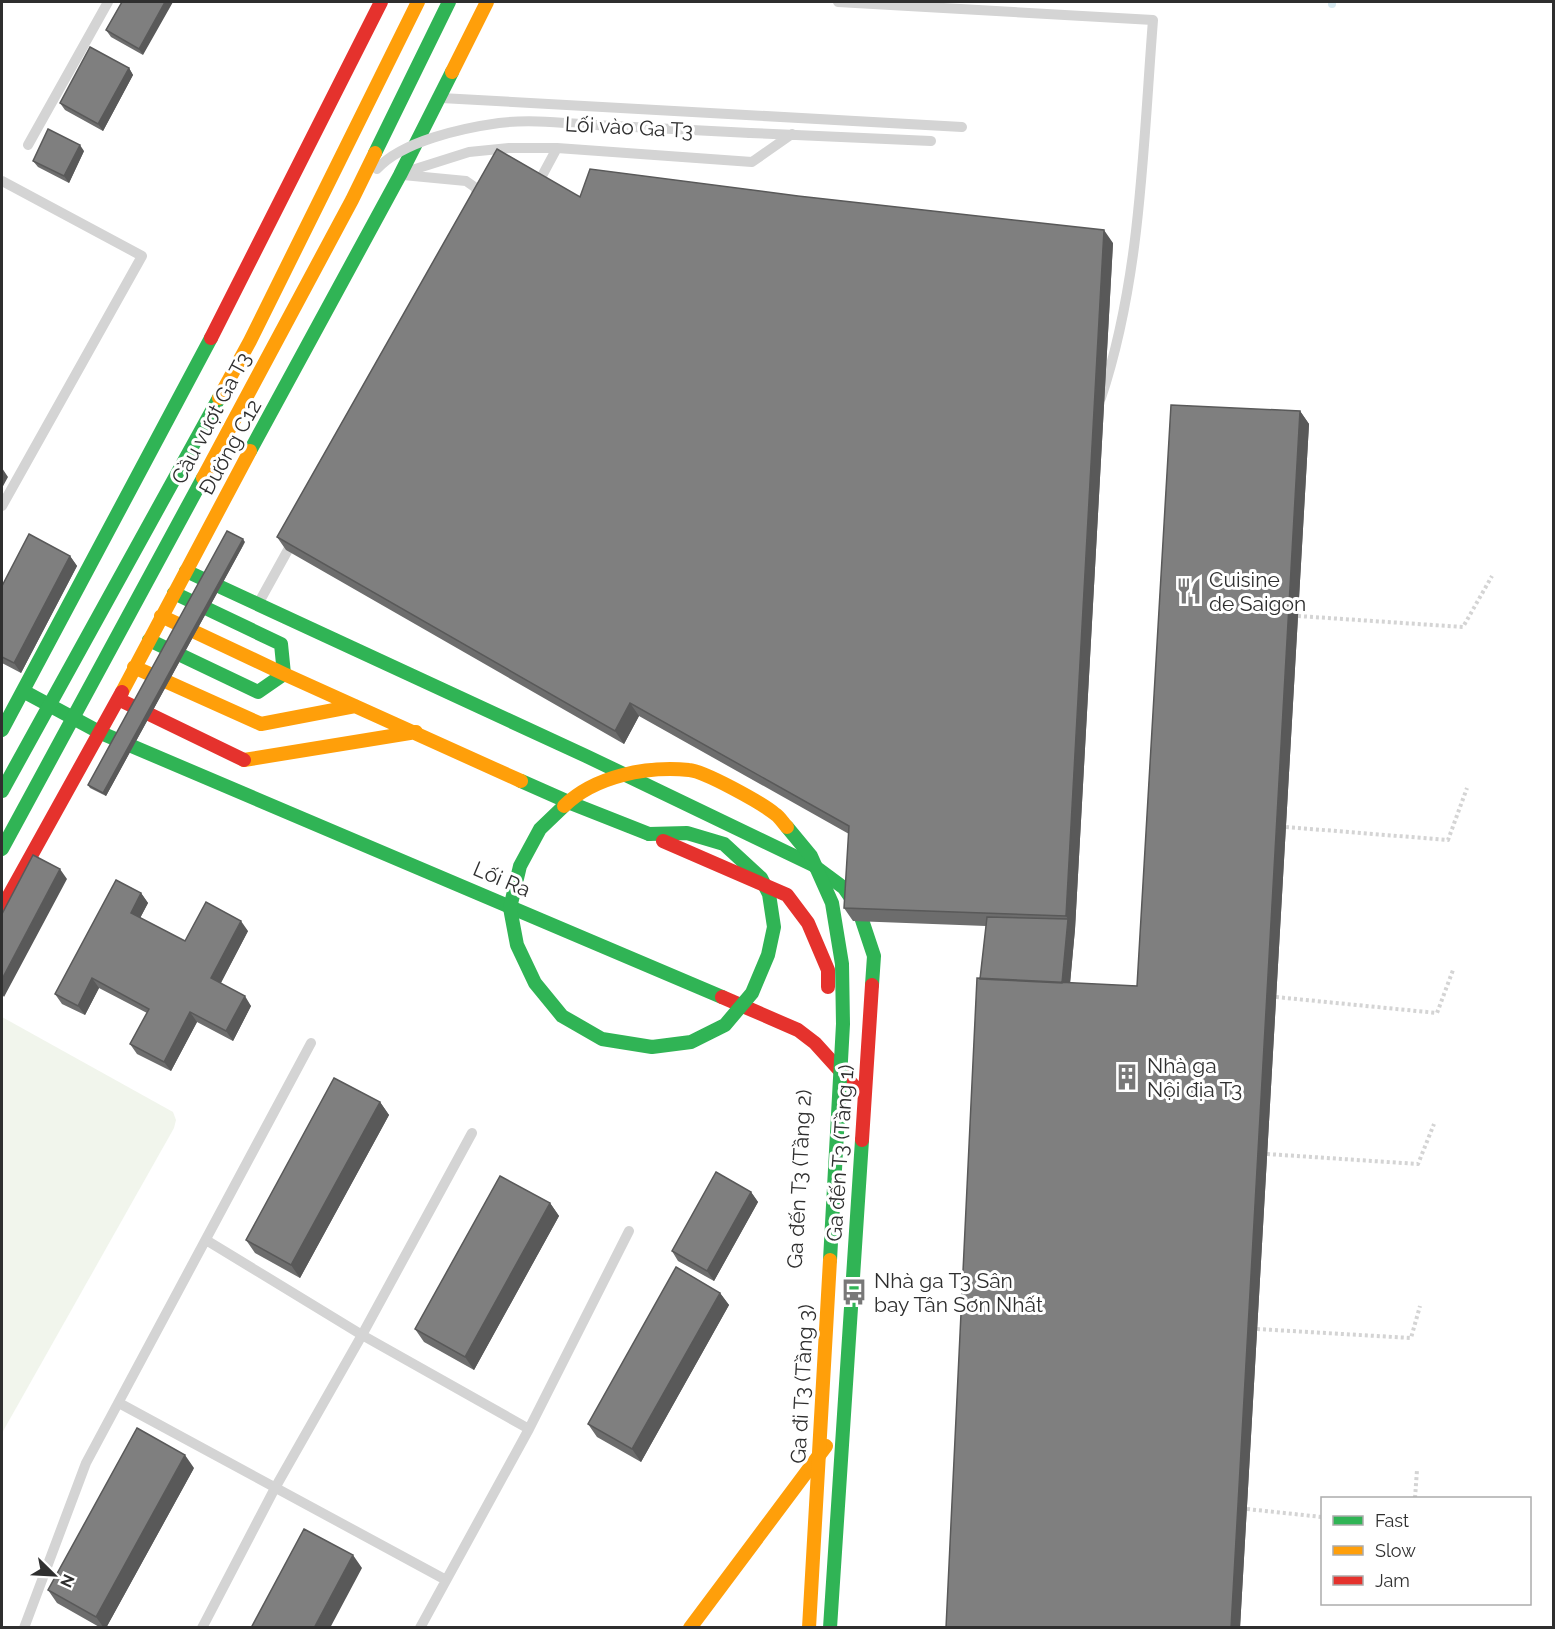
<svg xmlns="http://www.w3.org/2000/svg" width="1555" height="1629" font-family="Raleway,sans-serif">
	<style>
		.grass { fill: #f1f5ec }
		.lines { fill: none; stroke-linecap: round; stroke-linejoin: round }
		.stream { stroke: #d8ebf2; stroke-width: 8 }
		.path { stroke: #d4d4d4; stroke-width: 4; stroke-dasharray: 3 3; stroke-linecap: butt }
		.lane { stroke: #d4d4d4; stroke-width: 10 }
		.fast { stroke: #30b455; stroke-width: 14 }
		.slow { stroke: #ff9f0a; stroke-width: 14 }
		.jam { stroke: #e5322d; stroke-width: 14 }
		.lane-bridge { stroke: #d4d4d4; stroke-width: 10 }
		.fast-bridge { stroke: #30b455; stroke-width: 14 }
		.slow-bridge { stroke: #ff9f0a; stroke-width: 14 }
		.jam-bridge { stroke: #e5322d; stroke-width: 14 }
		.wall { fill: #6d6d6d }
		.shaded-wall { fill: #595959 }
		.building { fill: #7f7f7f; stroke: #595959; stroke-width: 1.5 }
		.labels { text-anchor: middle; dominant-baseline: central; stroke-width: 6; stroke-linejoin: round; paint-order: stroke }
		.street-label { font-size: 21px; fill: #2f2f2f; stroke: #fff }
		.poi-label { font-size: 21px; fill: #2f2f2f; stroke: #fff; text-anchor: start }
	</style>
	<rect width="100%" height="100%" fill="#fff"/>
	<path class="grass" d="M2,1017L173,1112L176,1120L174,1128L2,1433Z"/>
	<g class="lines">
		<path class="stream" d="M1332,4V2"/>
		<path class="path" d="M1298,616L1463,627L1492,576
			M1286,827L1448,840L1467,788
			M1276,997L1437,1013L1453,970
			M1267,1154L1418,1164L1434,1124
			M1257,1329L1411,1338L1420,1306
			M1415,1498L1417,1470
			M1247,1509L1322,1517"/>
		<path class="lane" d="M838,2L1153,20C1143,146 1141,278 1101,398
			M441,98L962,127
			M750,133L931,141
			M28,145L108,2
			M409,171L469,152L509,148H557L752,162L792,134
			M403,175L466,181L476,188L477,199
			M2,181L142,256L2,506
			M536,187L557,148
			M258,604L294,539
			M206,1240L362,1335L529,1429
			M119,1403L446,1580
			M24,1628L86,1463L311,1043
			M202,1628L275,1488L362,1335L472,1133
			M420,1628L529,1429L629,1231"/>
		<path class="fast" d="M250,451L400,175L452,72
			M186,571L586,756L813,865L844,888L858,908L874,956L872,985
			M149,640L258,692L284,674L281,644L174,593
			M23,691L101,733L722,997
			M2,730L211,338
			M521,781L573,804L649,834
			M830,1628L862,1140"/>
		<path class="slow" d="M452,72L487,2
			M161,616L284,674L521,781
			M134,667L261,724L355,706
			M122,692L250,451
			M244,760L416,732
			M690,1628L826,1446"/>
		<path class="jam" d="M211,338L381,2
			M118,699L244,760
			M2,908L122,692
			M722,997L798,1030L815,1043L853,1085
			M862,1140L872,985"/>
		<path class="lane-bridge" d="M377,169C402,141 463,128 499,123C530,119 564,123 595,125C647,128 699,130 750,133"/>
		<path class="fast-bridge" d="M375,153L449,2
			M2,791L219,398
			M564,806L540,829L520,866L510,908L517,945L535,983L562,1016L602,1039L652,1047L691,1042L725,1025L752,993L768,955L774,927L769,894L761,878L724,844L687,833L649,834
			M787,827L811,856L832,903L842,964L843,1024L830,1260
			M2,849L203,478"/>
		<path class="slow-bridge" d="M219,398L250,341L418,2
			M203,478L352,200L375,153
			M564,806C595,776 646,766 689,770C704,771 762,803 775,814C780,817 783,823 787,827
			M809,1628L830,1260"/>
		<path class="jam-bridge" d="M663,841L787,895L808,923L828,970V987"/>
	</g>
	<path class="wall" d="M122,2L143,55L111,37L106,30Z
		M129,68L133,75L103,131L65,110L60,103Z
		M84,151L69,183L38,167L33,161Z
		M580,197L1113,243L1075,929L1070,983L1137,986L1300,411L1309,424L1240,1628H946L980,979L986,926L853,921L844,908L849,834L639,716L624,744L286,550L277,537Z
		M245,542L106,796L90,788L88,785Z
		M70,556L77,566L21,673L2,663V586Z
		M141,893L148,903L140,918L185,941L248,931L221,983L251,1006L233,1041L197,1022L171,1071L137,1054L130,1044L147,1013L99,988L85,1015L62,1004L55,994Z
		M380,1102L389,1115L300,1278L255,1253L246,1240Z
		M751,1192L758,1202L714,1281L678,1261L672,1251Z
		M550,1203L559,1216L474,1370L424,1342L415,1329Z
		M720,1293L729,1305L641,1462L597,1437L588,1424Z
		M194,1468L106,1628H101L57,1603L48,1590Z"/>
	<path class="shaded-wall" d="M165,2H173L143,55L139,49Z
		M129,68L133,75L103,131L98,124Z
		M80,145L84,151L69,183L64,176Z
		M1104,230L1113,243L1075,929L1069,995L1062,986L1068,919L1066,916Z
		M1300,411L1309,424L1240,1628H1231Z
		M2,468L8,477L2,488Z
		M243,539L245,542L106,796L103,793Z
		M70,556L77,566L21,673L14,663Z
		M630,703L639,716L624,744L615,731Z
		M60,869L67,879L4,997L2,994V979Z
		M141,893L148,903L138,922L131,913Z
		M241,921L248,931L218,988L211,978Z
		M92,978L99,988L85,1015L78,1006Z
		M245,996L251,1006L233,1041L226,1031Z
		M190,1012L197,1022L171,1071L164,1062Z
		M380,1102L389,1115L300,1278L291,1265Z
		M751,1192L758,1202L714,1281L707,1271Z
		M550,1203L559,1216L474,1370L465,1357Z
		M720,1293L729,1305L641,1462L632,1449Z
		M185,1455L194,1468L106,1628H104L96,1617Z
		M353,1555L362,1568L330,1628H314Z"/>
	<path class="building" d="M122,2H165L139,49L106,30Z
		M90,47L129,68L98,124L60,103Z
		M48,129L80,145L64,176L33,161Z
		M497,149L580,197L590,169L798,196L1104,230L1066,916L844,908L849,826L630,703L615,731L277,537Z
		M1171,405L1300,411L1231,1628H946L977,978L1137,986Z
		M227,531L243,539L103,793L88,785Z
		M29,534L70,556L14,663L2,657V586Z
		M33,855L60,869L2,979V914Z
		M116,880L141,893L131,913L185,941L206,902L241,921L211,978L245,996L226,1031L190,1012L164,1062L130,1044L149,1009L92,978L78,1006L55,994Z
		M987,917L1068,919L1062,983L980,979Z
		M334,1078L380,1102L291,1265L246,1240Z
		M716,1172L751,1192L707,1271L672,1251Z
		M500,1176L550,1203L465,1357L415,1329Z
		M676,1267L720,1293L632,1449L588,1424Z
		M137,1428L185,1455L96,1617L48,1590Z
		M304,1529L353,1555L314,1628H251Z"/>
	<defs>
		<g id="restaurant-bare" transform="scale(2.07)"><path d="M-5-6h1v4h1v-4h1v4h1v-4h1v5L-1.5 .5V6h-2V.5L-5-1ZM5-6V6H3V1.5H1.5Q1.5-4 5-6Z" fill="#787878" stroke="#fff" stroke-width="2.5" paint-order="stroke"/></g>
		<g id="building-bare" transform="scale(2.07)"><path d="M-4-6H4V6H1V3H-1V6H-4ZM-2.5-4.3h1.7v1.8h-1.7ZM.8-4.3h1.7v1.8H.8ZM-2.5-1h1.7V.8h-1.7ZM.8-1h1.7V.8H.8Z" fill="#787878" stroke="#fff" stroke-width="2.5" paint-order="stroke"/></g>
		<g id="bus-bare" transform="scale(2.07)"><path d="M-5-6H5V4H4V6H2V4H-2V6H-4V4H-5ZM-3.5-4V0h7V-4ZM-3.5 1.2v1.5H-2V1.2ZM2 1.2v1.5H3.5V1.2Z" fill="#787878" stroke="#fff" stroke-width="2.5" paint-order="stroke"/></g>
	</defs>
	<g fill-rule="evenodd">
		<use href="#restaurant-bare" x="1189" y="591"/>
		<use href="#building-bare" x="1127" y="1077"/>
		<use href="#bus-bare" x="854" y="1292"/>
	</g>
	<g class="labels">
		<g class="street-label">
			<text transform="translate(629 127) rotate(3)">Lối vào Ga T3</text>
			<text transform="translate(211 418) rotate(-62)">Cầu vượt Ga T3</text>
			<text transform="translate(230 447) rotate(-61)">Đường C12</text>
			<text transform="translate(502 879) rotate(23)">Lối Ra</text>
			<text transform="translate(840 1153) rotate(-86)">Ga đến T3 (Tầng 1)</text>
			<text transform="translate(799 1179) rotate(-87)">Ga đến T3 (Tầng 2)</text>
			<text transform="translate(802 1384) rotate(-87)">Ga đi T3 (Tầng 3)</text>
		</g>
		<g class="poi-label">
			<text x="1209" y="579">Cuisine<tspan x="1209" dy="24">de Saigon</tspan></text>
			<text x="1147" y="1065">Nhà ga<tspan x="1147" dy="24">Nội địa T3</tspan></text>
			<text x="874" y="1280">Nhà ga T3 Sân<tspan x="874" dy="24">bay Tân Sơn Nhất</tspan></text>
		</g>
	</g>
	<rect width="1555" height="1629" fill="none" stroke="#2f2f2f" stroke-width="6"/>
	<rect x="1321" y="1497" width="210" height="108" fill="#ffffff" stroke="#acacac" stroke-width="1.5"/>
	<rect x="1333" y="1516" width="30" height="9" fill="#30b455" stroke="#acacac" stroke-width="1.5"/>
	<text x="1375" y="1527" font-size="18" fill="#2f2f2f">Fast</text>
	<rect x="1333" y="1546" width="30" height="9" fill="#ff9f0a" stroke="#acacac" stroke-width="1.5"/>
	<text x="1375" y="1557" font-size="18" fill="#2f2f2f">Slow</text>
	<rect x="1333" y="1576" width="30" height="9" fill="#e5322d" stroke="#acacac" stroke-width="1.5"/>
	<text x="1375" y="1587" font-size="18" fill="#2f2f2f">Jam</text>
	<g transform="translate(54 1575) rotate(114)" stroke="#ffffff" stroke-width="4.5" paint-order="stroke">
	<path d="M0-4.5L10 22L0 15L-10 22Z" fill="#2f2f2f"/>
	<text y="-9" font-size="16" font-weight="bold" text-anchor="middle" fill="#2f2f2f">N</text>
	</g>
</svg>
